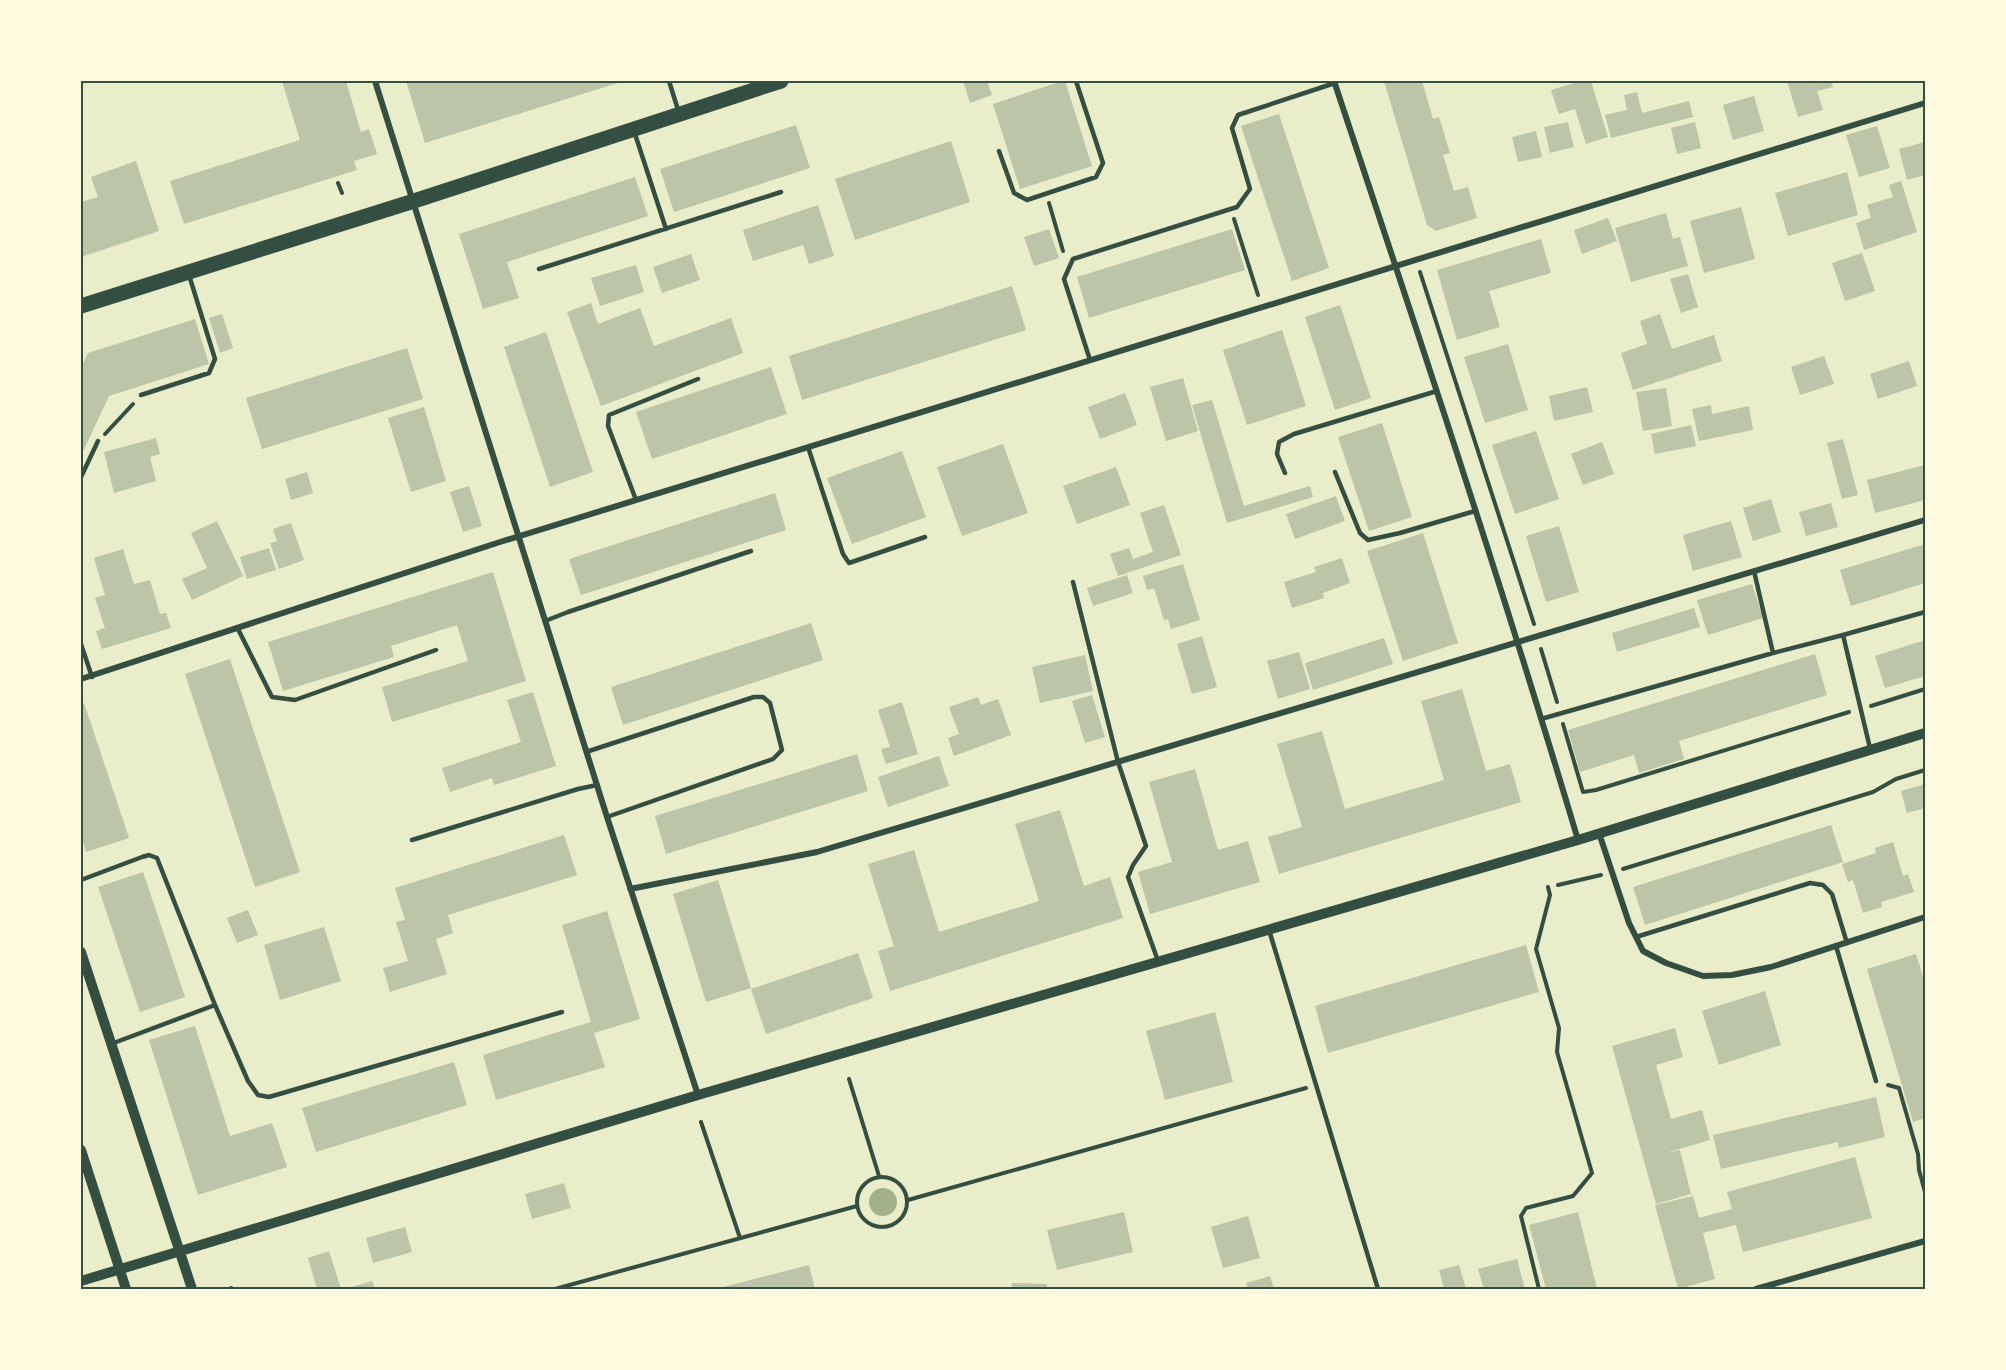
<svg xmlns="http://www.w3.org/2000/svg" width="2006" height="1370" font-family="'Crimson Pro',serif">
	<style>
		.water { fill: #a3b18a }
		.building { fill: #bcc5a7 }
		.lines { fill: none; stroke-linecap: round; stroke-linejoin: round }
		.path { stroke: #344e41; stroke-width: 4 }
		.service { stroke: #344e41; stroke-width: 4.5 }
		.minor { stroke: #344e41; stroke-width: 6 }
		.tertiary { stroke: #344e41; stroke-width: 10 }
		.primary { stroke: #344e41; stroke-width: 15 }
		.neatline { fill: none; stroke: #344e41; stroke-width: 2 }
	</style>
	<rect width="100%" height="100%" fill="#e9edc9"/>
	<path class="water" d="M869 1202a14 14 0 1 1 28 0a14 14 0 1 1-28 0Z"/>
	<path class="building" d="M282,81H346L361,132L369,129L377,154L354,161L357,170L184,224L170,181L300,140Z
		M406,81H621V82L425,143Z
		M963,81H987L992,95L970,103Z
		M1062,81H1065L1092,166L1020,189L993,104Z
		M1384,81H1422L1433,119L1439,117L1450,153L1443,155L1454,191L1468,187L1477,218L1436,231L1427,225Z
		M1581,81H1591L1608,137L1586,144L1575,109L1559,114L1551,90Z
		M1787,81H1831L1833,87L1817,91L1823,110L1798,117Z
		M1637,92L1642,113L1689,101L1693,117L1611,138L1605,115L1627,110L1624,95Z
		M1754,96L1764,131L1733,140L1723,105Z
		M1279,114L1329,268L1292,281L1241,126Z
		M1568,122L1574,147L1550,153L1544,127Z
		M1695,122L1701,148L1677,154L1671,128Z
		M796,125L810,168L674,212L660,169Z
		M1877,126L1890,168L1859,177L1846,135Z
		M1536,131L1542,157L1518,162L1512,137Z
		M951,141L970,202L855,240L835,179Z
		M1925,142V175L1907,180L1899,149Z
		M136,161L159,231L81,257V202L98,197L91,177Z
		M1847,172L1858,215L1788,236L1775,193Z
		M635,177L648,216L507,262L519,298L483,309L459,234Z
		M1901,181L1917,232L1864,250L1856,223L1871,218L1867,205L1893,197L1889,185Z
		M818,205L834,256L809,264L803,245L753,261L743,230Z
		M1741,207L1755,259L1704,273L1690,221Z
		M1666,213L1673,239L1680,237L1688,266L1631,282L1615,228Z
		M1608,218L1617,241L1582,254L1574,230Z
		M1049,229L1059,258L1034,266L1024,237Z
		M1232,229L1245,270L1089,318L1077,277Z
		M1541,239L1551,273L1489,291L1500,327L1457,340L1437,270Z
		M1862,253L1875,291L1845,301L1832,263Z
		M691,254L700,280L662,293L653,267Z
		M636,265L644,292L600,306L591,278Z
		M1688,274L1698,307L1681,313L1670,279Z
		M1012,286L1026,330L802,400L789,356Z
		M591,303L598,324L640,308L654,346L731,318L743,353L601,406L567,312Z
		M1340,305L1371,398L1335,410L1305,317Z
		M222,314L233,348L220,353L209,318Z
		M1660,314L1672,349L1714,335L1722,361L1633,390L1621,353L1647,344L1640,321Z
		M195,319L209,364L109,396L81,456V368L88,353Z
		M1282,330L1306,406L1247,425L1223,350Z
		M546,332L593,472L550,487L504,347Z
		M1508,344L1528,410L1485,423L1464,357Z
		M407,348L423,399L262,449L246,398Z
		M1824,356L1834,384L1800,395L1791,367Z
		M1909,361L1917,386L1878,399L1870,374Z
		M771,367L787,414L652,459L636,412Z
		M1183,378L1198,431L1166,441L1150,387Z
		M1587,387L1593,412L1554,421L1549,396Z
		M1666,388L1672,426L1643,431L1636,392Z
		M1125,393L1137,425L1100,439L1088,407Z
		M1212,400L1244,506L1310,486L1313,497L1227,523L1192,405Z
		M1711,405L1712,414L1749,406L1753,430L1699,441L1692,409Z
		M424,407L446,481L411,492L388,418Z
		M1382,423L1412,517L1369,531L1338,437Z
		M1691,425L1696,446L1655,454L1651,434Z
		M1536,431L1559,499L1515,514L1492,445Z
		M156,438L160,454L150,457L156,481L114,493L104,452Z
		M1843,439L1858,495L1842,499L1827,443Z
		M1602,442L1614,474L1583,485L1571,454Z
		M1003,444L1028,513L962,536L937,467Z
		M902,451L926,517L852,544L827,478Z
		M1925,465V500L1875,513L1867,480Z
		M1116,467L1130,505L1077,524L1063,486Z
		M307,472L313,493L291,500L285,479Z
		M469,486L482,526L463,532L450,492Z
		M775,493L786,530L581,595L569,559Z
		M1336,496L1345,521L1295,539L1286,514Z
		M1771,499L1781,532L1753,541L1743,508Z
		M1831,503L1838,527L1806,536L1799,512Z
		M1164,505L1181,555L1118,576L1110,554L1129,548L1133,559L1153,552L1140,513Z
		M217,521L243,576L192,600L182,579L207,568L191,533Z
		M1731,521L1742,557L1693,571L1683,535Z
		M291,523L304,560L279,569L270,543L277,541L273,529Z
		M1559,526L1579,592L1546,602L1526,536Z
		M1423,533L1458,643L1403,661L1367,551Z
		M1925,544V583L1851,606L1840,570Z
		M269,548L276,570L247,579L240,557Z
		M123,549L134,584L150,580L160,614L166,613L171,628L102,649L96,631L105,628L95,598L105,595L94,558Z
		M1342,558L1350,583L1323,593L1324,598L1292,608L1284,582L1316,572L1314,567Z
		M1183,564L1200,620L1171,629L1168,619L1164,620L1154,588L1147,590L1143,576Z
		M493,572L526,681L392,722L382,687L468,661L457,625L391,646L394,657L283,691L268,642Z
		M1127,575L1133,593L1093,606L1087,588Z
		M1752,584L1763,618L1708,635L1697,600Z
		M1694,608L1700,627L1617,652L1612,633Z
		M811,623L823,660L623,725L611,687Z
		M1202,636L1217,687L1192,694L1177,644Z
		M1384,638L1393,664L1313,690L1305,663Z
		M1925,640V676L1885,688L1875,656Z
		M1299,652L1310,689L1278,699L1267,661Z
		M1815,654L1827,695L1679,741L1684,759L1639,773L1634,755L1580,772L1568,730Z
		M1085,655L1093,691L1040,703L1032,667Z
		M230,659L300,872L255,887L185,674Z
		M1462,689L1486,771L1510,764L1521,802L1279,874L1268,837L1302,827L1277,744L1322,731L1345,809L1444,780L1421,701Z
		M533,692L556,766L494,785L492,778L450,792L442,768L521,742L507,700Z
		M1092,695L1105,737L1085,743L1072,701Z
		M978,697L981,705L998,699L1011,735L954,756L948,738L959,734L949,707Z
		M902,702L918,754L886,764L881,749L890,747L878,710Z
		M84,703L129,838L86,852L81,836V704Z
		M857,754L868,791L666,854L655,816Z
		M939,756L949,786L888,807L878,777Z
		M1195,769L1218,850L1248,841L1260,882L1150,914L1138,872L1172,862L1149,782Z
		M1925,784V808L1907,813L1901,791Z
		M1060,810L1084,886L1110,877L1123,918L890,991L878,951L894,946L868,864L914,850L939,932L1039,901L1015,824Z
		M1831,825L1843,862L1645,925L1633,887Z
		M564,835L577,875L448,915L453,933L436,939L447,974L390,992L383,968L408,961L396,922L405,920L395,888Z
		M1893,842L1903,876L1908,874L1914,892L1881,902L1882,907L1863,913L1853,880L1848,882L1842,864L1876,853L1875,848Z
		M143,872L185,997L140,1012L98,887Z
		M718,880L751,988L706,1002L673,894Z
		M248,910L258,935L237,943L227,918Z
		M607,911L640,1019L594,1033L605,1067L496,1100L483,1055L591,1022L562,925Z
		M324,927L341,981L280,1000L264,945Z
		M1526,945L1539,992L1328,1053L1315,1006Z
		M858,953L873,998L766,1034L751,989Z
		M1916,954L1925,983V1118L1913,1122L1867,969Z
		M1765,991L1781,1045L1719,1065L1702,1011Z
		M1215,1012L1233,1082L1165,1100L1146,1031Z
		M195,1026L230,1136L272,1123L287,1167L198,1195L149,1040Z
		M1675,1028L1683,1057L1656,1065L1671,1119L1702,1110L1710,1140L1666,1153L1680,1150L1691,1194L1656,1204L1612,1046Z
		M454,1062L467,1105L316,1152L302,1108Z
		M1876,1097L1885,1137L1839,1148L1838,1142L1721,1169L1713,1135Z
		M1855,1157L1872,1218L1743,1252L1736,1225L1703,1233L1715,1279L1678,1289L1655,1205L1693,1196L1699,1218L1732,1209L1727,1192Z
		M564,1183L571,1208L532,1219L525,1194Z
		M1124,1212L1133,1252L1057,1270L1047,1230Z
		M1578,1212L1597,1289H1546L1529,1225Z
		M1248,1216L1260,1258L1223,1268L1211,1227Z
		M405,1227L412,1252L373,1263L366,1238Z
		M329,1251L341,1289H317L308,1258Z
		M1517,1259L1525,1289H1484L1478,1269Z
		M809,1265L815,1289H719V1288Z
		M1459,1265L1466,1289H1444L1439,1270Z
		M1270,1276L1274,1289H1248L1246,1283Z
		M372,1281L375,1289H348V1288Z
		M1012,1283L1047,1284V1289H1011Z"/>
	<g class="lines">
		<path class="path" d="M338,183L342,193
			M1049,203L1063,251
			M1234,219L1258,295
			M1420,272L1534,624
			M105,434L133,404
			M1541,649L1557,702
			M1871,706L1925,689
			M1563,724L1583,792L1596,790L1849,712
			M1623,869L1873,792L1896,779L1925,770
			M1558,885L1601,875
			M849,1079L879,1176
			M1888,1085L1899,1088L1918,1154L1919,1170L1925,1192
			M701,1122L740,1238
			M857 1202a25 25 0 1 1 50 0a25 25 0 1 1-50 0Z
			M908,1200L1306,1088
			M231,1288L233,1289
			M555,1289L857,1206
			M1539,1289L1521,1216L1526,1208L1573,1196L1592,1173L1557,1052L1559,1028L1536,949L1550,895L1548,887"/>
		<path class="service" d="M669,81L679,113
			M634,131L666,229
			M999,151L1014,193L1027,200L1096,177L1103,163L1076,81
			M539,269L781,192
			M1090,360L1064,279L1073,259L1237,207L1250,189L1232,128L1238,115L1335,83
			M141,395L209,373L215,359L189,275
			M808,447L843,554L849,563L925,537
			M1335,472L1360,533L1368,540L1400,533L1475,511
			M1285,473L1277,454L1279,442L1294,434L1437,391
			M81,477L98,441
			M636,500L608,426L609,415L698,379
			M1754,571L1773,653
			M1073,582L1118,762L1146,846L1133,865L1128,877L1158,961
			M545,621L568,612L751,551
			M238,629L272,697L295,700L436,650
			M1843,635L1925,612
			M81,644L92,677
			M1541,719L1773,653L1843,635L1870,748
			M586,752L754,697H763L770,703L782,750L773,759L607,817
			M412,840L578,789L597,785
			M81,880L142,857L149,855L157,858L215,1005L248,1081L258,1095L269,1097L562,1012
			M1269,930L1378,1289
			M1636,937L1810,883L1823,885L1832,894L1847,943
			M1836,946L1876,1081
			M111,1044L215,1005"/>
		<path class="minor" d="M375,81L607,817L698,1095
			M1334,81C1418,333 1502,585 1578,840
			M81,679L500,542L1925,103
			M1599,833L1629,923L1643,951L1666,963L1703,976L1732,975L1771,967L1925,917
			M630,889L817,852L1925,520
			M1756,1289L1925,1241"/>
		<path class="tertiary" d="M81,952L192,1289
			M81,1150L126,1289
			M81,1281L698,1095L1578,840L1925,733"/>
		<path class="primary" d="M81,306L414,201L781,81"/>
	</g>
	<rect width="2006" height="1370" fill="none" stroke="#fefae0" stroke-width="165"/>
	<rect x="82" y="82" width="1842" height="1206" class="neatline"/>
</svg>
